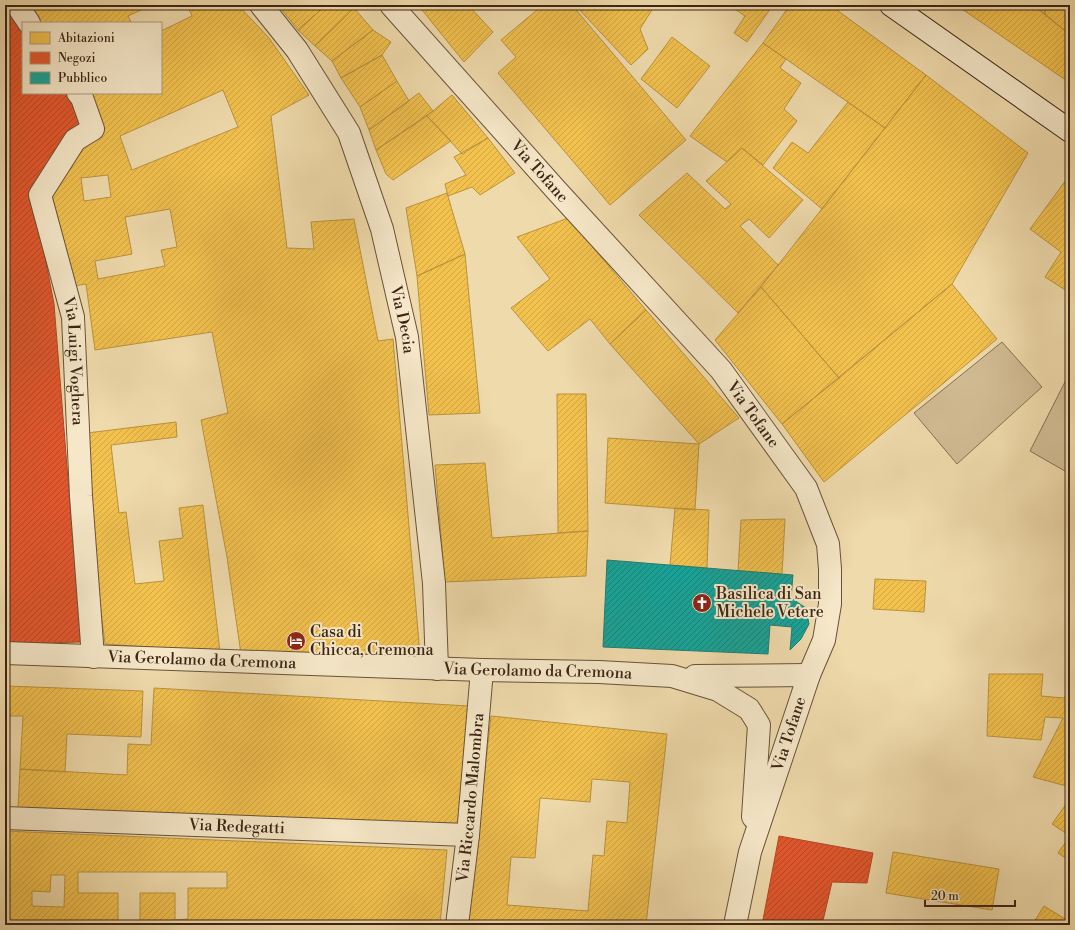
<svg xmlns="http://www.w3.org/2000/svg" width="1075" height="930" font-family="'Libre Bodoni',serif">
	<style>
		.pitch { fill: #d1bb92; stroke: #867054 }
		.homes { fill: url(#homes-hatch); stroke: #bb923d; fill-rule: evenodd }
		.shops { fill: url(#shops-hatch); stroke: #b24826 }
		.public { fill: url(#public-hatch); stroke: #227d71 }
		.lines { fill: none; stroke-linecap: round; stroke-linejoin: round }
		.street-casing { stroke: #69523a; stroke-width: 24 }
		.secondary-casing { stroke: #3c2515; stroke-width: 24 }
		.street { stroke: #f5e7c8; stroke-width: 22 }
		.secondary { stroke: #f5e7c8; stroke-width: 22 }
		.labels { text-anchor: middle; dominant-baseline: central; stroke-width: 4; stroke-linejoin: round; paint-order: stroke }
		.street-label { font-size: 16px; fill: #3c2515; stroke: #f5e7c8 }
		.poi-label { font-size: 16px; fill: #3c2515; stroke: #f5e7c8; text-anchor: start }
	</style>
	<defs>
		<pattern id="homes-hatch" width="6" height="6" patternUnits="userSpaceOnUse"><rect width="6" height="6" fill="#f2c14e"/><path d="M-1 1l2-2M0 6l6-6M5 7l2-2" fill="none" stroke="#d0a643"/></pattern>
		<pattern id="shops-hatch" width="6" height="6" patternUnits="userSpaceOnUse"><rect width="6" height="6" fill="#e4572e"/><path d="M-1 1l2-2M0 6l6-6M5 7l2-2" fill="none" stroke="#ba4826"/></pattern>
		<pattern id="public-hatch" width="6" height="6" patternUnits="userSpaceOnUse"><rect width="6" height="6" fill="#17a398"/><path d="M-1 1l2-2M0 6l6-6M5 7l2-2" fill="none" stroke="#16857b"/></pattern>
	</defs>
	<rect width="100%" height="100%" fill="#efdaab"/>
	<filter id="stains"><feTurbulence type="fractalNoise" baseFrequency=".005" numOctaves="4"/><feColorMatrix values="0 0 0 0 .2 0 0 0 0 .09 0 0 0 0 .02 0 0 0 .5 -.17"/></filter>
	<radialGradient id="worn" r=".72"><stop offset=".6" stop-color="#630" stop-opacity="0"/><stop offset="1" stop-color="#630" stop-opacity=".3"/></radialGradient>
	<path class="pitch" d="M1002,342L1042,387L957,464L914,413Z
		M1067,378L1070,379V474L1030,451Z"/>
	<path class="homes" d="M25,5H152L128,16L131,22L129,23H38Z
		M187,5H238L269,38L309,95L271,116L287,248L314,249L311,222L354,219L378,341L393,339L420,655L241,654L227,557L201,420L228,413L212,332L95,350L86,284L74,286L50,196L76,146L86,93H161V31L192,16ZM223,90L238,127L132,170L120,136ZM108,175L111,197L84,201L81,178ZM170,209L177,247L161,250L165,266L98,279L95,261L132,254L125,217Z
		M278,5H326L298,30Z
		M326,5H351L354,8L315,46L298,30Z
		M418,5H468L493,32L464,62Z
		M543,5H572L686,140L610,205L498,73L516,57L501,40Z
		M575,5H655L640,29L648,49L631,65Z
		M729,5H773L747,42L734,33L745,16Z
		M790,5H830L926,75L885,128L763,43Z
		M956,5H1033L1070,35V83Z
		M1033,5H1046L1045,14Z
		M1046,5H1070V35L1045,14Z
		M354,8L373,30L332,61L315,46Z
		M373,30L391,42L382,55L341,78L332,61Z
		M672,37L710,66L677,108L641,79Z
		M763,43L786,59L780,68L801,83L784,109L797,121L763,165L742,148L727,162L690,136Z
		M382,55L397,81L360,107L341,78Z
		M926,75L1028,153L952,284L839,378L761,287Z
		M397,81L409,101L369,130L360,107Z
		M419,93L433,111L376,150L369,130Z
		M452,95L488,138L462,154L427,116Z
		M848,102L885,128L822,209L773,168L792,142L808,153Z
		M427,116L451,141L393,180L386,174L376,150Z
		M488,138L515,173L480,195L472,187L448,196L445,184L466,175L454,157Z
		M742,148L803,200L769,238L749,219L740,226L778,265L738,313L639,215L687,173L725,209L731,204L706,181Z
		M1066,180L1070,183V293L1045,277L1061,252L1030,229Z
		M447,193L465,254L417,276L406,208Z
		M568,218L646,310L610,344L590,319L548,351L511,308L550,279L517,237Z
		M465,254L480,413L429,415L417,276Z
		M952,284L997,339L824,482L782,424Z
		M761,287L839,378L782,424L715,340Z
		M646,310L739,418L699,444L610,344Z
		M557,394H586L588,531L558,533Z
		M176,422L177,437L111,445L119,513L126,512L135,584L164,581L159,541L183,538L179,508L203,505L220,652L105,644L79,434Z
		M608,438L699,444L695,510L605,503Z
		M485,463L492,538L588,531L586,576L445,582L435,465Z
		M675,508L709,510L707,568L670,565Z
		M785,519L782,574L738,571L741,520Z
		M875,579L926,581L924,612L873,609Z
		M989,674H1043L1041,696L1064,698L1070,687V787L1033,777L1063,718L1045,717L1041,740L987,736Z
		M5,686L143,691L141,737L67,734L65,772L20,769L23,716H5Z
		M154,688L469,706L461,833L18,808L20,769L127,775L128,744L151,745Z
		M491,716L667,734L646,925H468ZM592,779L630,782L627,823L607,821L604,856L593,855L588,911L507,905L511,857L535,858L540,798L590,802Z
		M1069,800H1070V861L1058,853L1070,836L1052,824Z
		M5,831L447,850L440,925H5Z
		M893,852L999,869L992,910L886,893Z
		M78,872H227V888H188V919L175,920V893H140V921L118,922V893H78Z
		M51,875H65L64,907L32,906V891L50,892Z
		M1044,906L1070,922V925H1032Z"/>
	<path class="shops" d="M5,5H7L23,29V93H66L82,118L34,200L54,304L81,642L5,644Z
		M779,836L873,853L867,883L832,882L822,925H762Z"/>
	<path class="public" d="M607,560L793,575L791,598L806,608L809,624L801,639L790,650L792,627L770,625L768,654L603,647Z"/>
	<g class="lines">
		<g class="street-casing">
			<g id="street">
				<path d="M17,5L29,23"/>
				<path id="s1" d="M261,5L297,50L349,133L382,229L407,337L434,583L437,669"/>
				<path id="s2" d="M391,5L557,191L721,370L806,488L828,544L830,569V604L824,640L809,675L750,852L735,925"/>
				<path id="s3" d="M78,93L82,98L93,129L75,140L40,195L73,317L81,496L93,657"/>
				<path id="s4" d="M5,653L482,670L599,672L672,676L718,690L749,709L759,725L753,817"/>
				<path d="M695,676L809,675"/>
				<path id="s5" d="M5,818L468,835"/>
				<path id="s6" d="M457,925L468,835L482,670"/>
			</g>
		</g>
		<g class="secondary-casing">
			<path id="secondary" d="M891,5L1070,131"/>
		</g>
		<use href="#street" class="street"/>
		<use href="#secondary" class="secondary"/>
	</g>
	<defs>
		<g id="church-disc" transform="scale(1)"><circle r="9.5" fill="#8f2418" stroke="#f5e7c8"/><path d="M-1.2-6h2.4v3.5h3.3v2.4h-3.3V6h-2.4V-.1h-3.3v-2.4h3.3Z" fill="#fff"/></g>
		<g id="hotel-disc" transform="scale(1)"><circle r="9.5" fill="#8f2418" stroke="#f5e7c8"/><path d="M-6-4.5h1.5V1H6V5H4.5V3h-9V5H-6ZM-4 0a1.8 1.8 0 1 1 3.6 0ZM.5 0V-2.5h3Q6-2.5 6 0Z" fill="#fff"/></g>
	</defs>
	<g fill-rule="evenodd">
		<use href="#church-disc" x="702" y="603"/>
		<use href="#hotel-disc" x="296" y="641"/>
	</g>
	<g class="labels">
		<g class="street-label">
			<text stroke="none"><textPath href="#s2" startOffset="223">Via Tofane</textPath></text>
			<text stroke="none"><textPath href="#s1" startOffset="350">Via Decia</textPath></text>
			<text stroke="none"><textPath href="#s3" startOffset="296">Via Luigi Voghera</textPath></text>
			<text stroke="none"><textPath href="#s2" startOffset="547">Via Tofane</textPath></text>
			<text stroke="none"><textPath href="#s4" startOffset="197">Via Gerolamo da Cremona</textPath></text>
			<text stroke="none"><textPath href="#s4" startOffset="533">Via Gerolamo da Cremona</textPath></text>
			<text transform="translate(789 734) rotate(-72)">Via Tofane</text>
			<text stroke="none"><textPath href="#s6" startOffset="128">Via Riccardo Malombra</textPath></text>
			<text stroke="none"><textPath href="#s5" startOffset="232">Via Redegatti</textPath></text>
		</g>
		<g class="poi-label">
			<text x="716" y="594">Basilica di San<tspan x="716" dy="18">Michele Vetere</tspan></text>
			<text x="310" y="632">Casa di<tspan x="310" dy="18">Chicca, Cremona</tspan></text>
		</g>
	</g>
	<rect width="1075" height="930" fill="none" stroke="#efdaab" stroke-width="20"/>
	<rect x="6" y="6" width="1063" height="918" fill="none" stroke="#3c2515" stroke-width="2"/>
	<rect x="10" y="10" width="1055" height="910" fill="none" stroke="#3c2515"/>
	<rect x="22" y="22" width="140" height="72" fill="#f5e7c8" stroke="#ab9980"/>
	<rect x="30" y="32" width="20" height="12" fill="#f2c14e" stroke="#ab9980"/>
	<text x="58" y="42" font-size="12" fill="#3c2515">Abitazioni</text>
	<rect x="30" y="52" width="20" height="12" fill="#e4572e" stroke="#ab9980"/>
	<text x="58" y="62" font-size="12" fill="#3c2515">Negozi</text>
	<rect x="30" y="72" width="20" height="12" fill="#17a398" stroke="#ab9980"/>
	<text x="58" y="82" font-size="12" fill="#3c2515">Pubblico</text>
	<path d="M925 900v6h90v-6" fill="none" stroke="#3c2515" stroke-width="2"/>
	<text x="931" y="900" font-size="12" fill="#3c2515" stroke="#f5e7c8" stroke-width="3" paint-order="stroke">20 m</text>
	<rect width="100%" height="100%" filter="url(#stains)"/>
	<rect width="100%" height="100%" fill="url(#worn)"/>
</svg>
